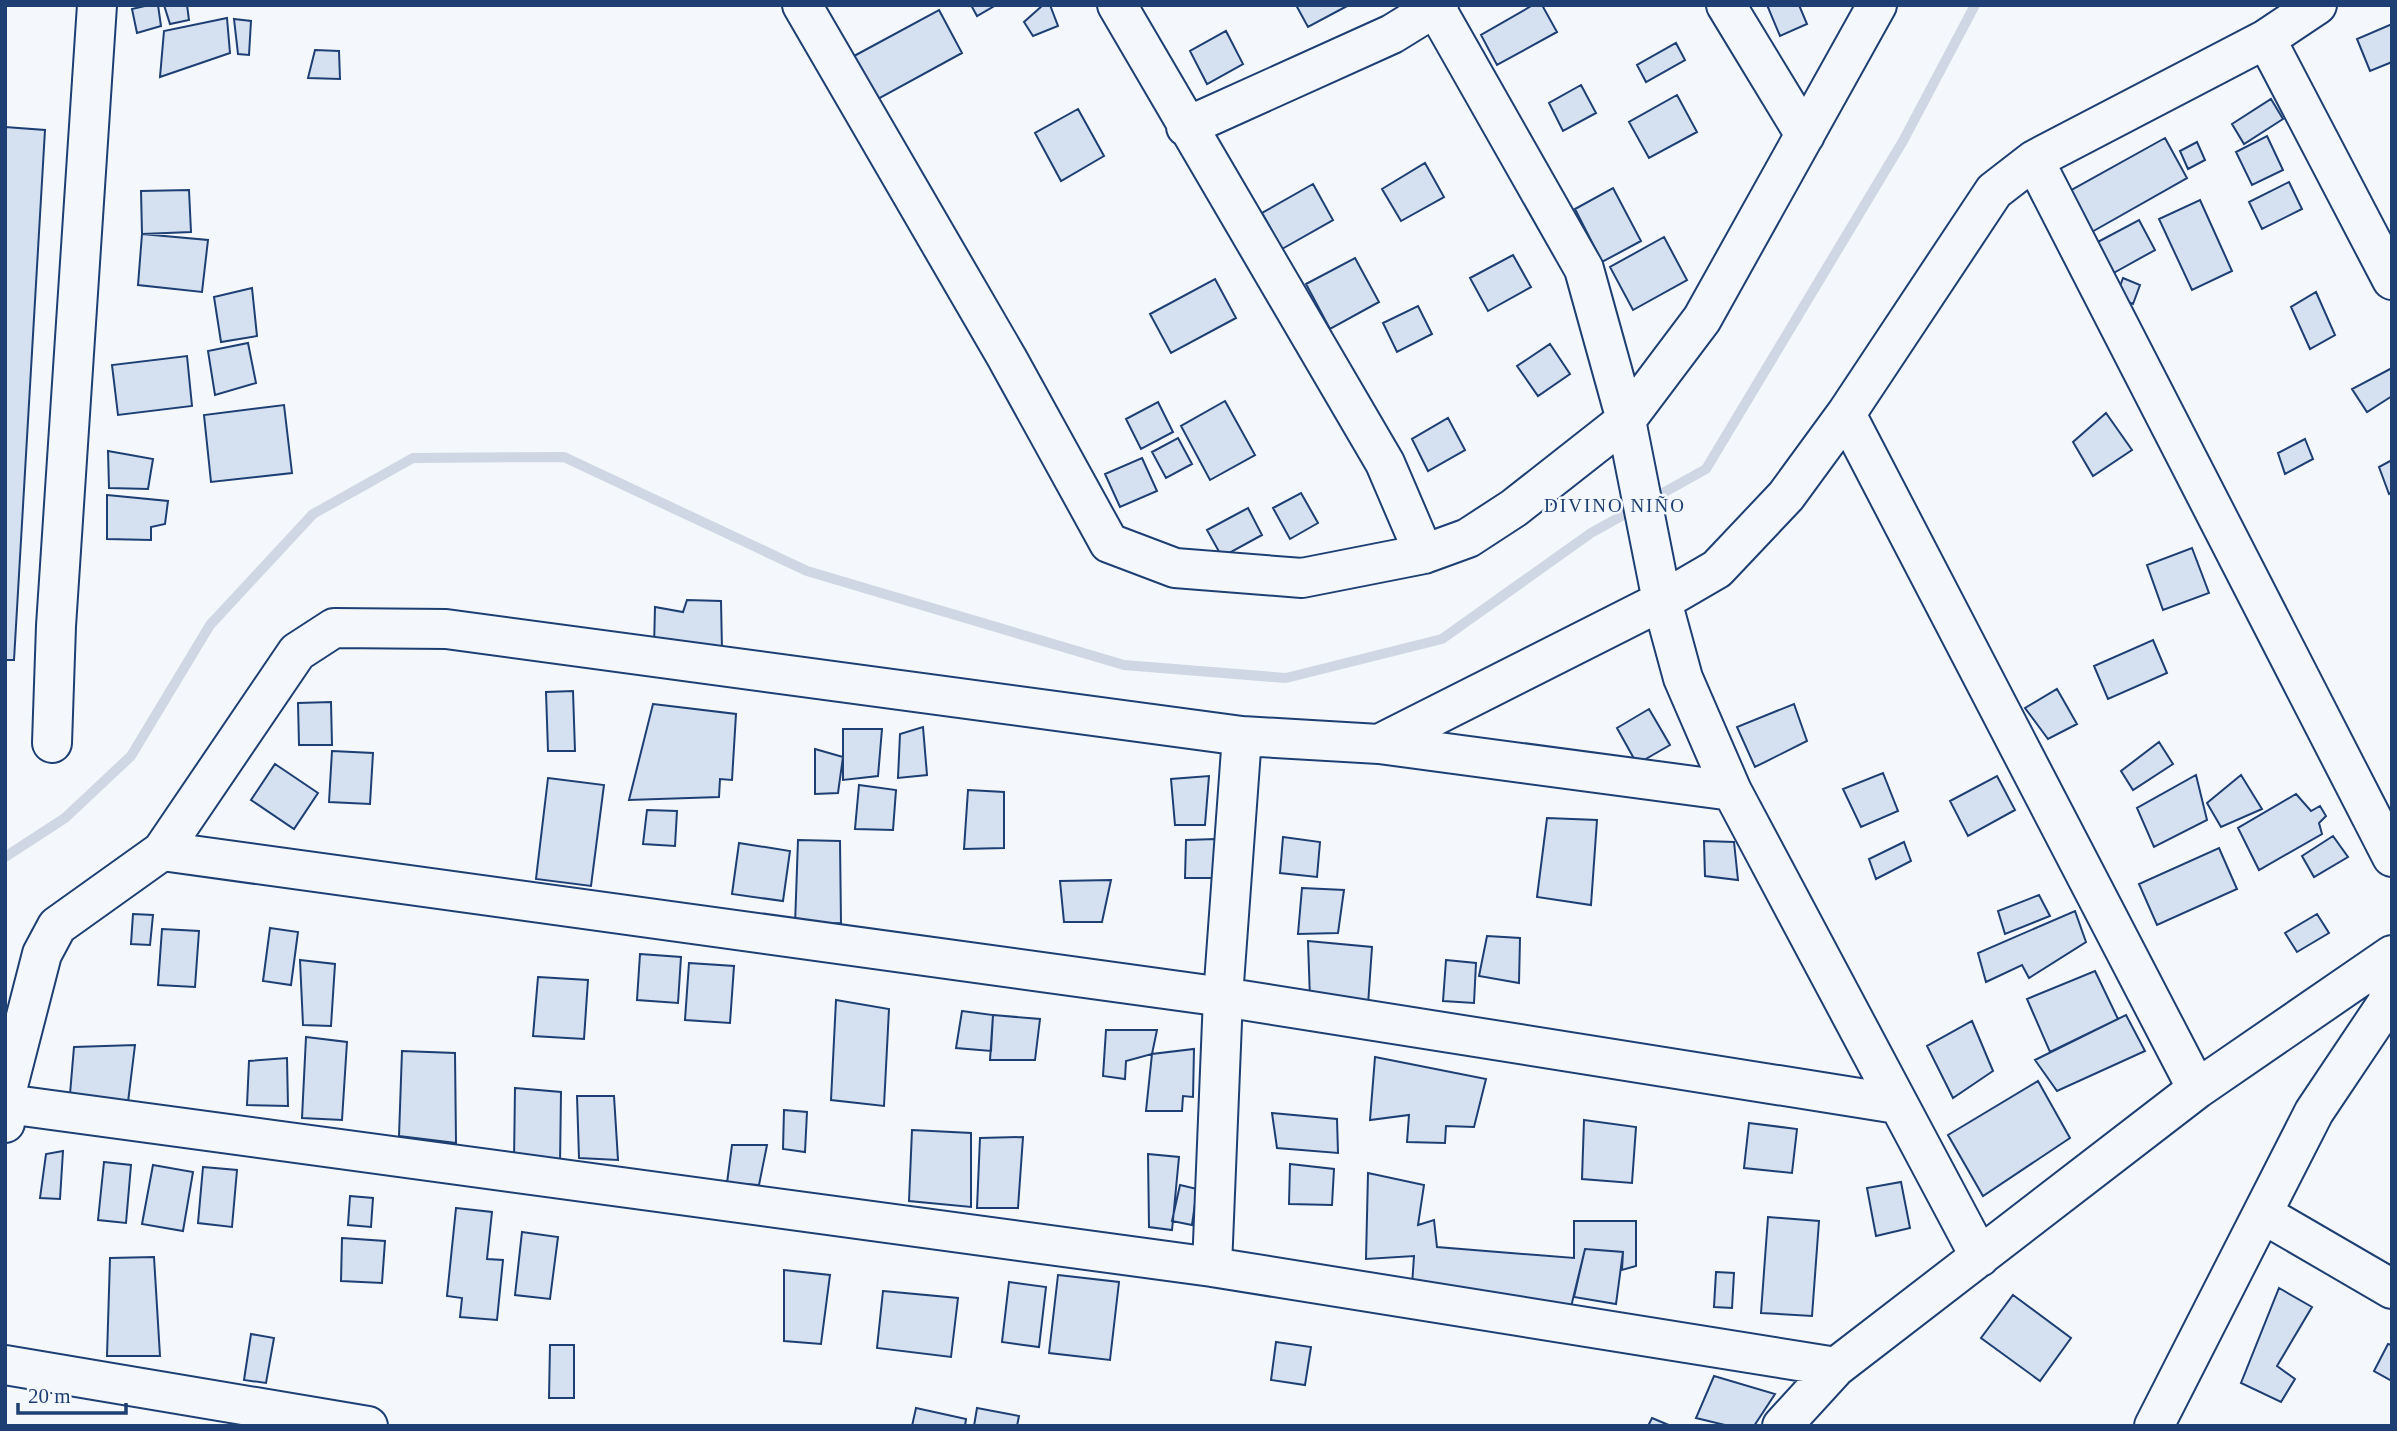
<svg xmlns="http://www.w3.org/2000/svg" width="2397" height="1431" font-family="'Times New Roman',serif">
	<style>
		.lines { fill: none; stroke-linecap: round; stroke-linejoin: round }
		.stream { stroke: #cfd7e4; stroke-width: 10 }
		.building { fill: #d5e0f0; stroke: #1d3f73; stroke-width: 2 }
		.minor-casing { stroke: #1d3f73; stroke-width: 42 }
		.minor { stroke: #f4f7fb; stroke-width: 38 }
		.labels { text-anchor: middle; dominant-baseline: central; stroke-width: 5; stroke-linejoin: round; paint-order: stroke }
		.neighbourhood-label { font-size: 19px; letter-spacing: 2px; fill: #1d3f73; stroke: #f4f7fb }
	</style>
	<rect width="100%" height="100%" fill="#f4f7fb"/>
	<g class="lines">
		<path class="stream" d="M5,857L65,818L131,756L210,625L313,514L413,458L564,457L807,571L1124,665L1286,678L1442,639L1591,533L1706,469L1903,141L1975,5"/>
	</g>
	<path class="building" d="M149,5H158L161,26L137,33L132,9Z
		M164,5H187L189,20L170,24Z
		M971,5H996L977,16Z
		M1043,5H1050L1058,26L1033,36L1024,22Z
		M1296,5H1349L1308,27Z
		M1533,5H1542L1557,32L1497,65L1481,35Z
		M1767,5H1799L1807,24L1780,36Z
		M939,10L962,53L878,99L854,56Z
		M227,18L230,53L160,77L164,31Z
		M234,19L251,21L249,55L238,54Z
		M2392,24V62L2370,71L2357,39Z
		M1226,31L1243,64L1207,84L1190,51Z
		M1676,43L1685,60L1646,82L1637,65Z
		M315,50L339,51L340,79L308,78Z
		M1581,85L1596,113L1563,131L1549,103Z
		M1677,95L1697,132L1649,158L1629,122Z
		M2271,99L2283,119L2244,144L2232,124Z
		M1078,109L1104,156L1061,181L1035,133Z
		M5,127L45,130L14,660H5Z
		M2267,136L2283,170L2252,185L2236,152Z
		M2165,138L2187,178L2090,233L2068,192Z
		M2197,142L2205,160L2188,169L2180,151Z
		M1425,163L1444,197L1401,221L1382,189Z
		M2289,182L2302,209L2262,229L2249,202Z
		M1313,184L1333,220L1282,249L1262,213Z
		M1613,188L1641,241L1602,262L1575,209Z
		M189,190L191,232L142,234L141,191Z
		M2200,200L2232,271L2192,290L2159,219Z
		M2139,220L2155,250L2110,275L2094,244Z
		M142,234L208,240L202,292L138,285Z
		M1664,237L1687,280L1633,310L1610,267Z
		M1513,255L1531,287L1488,311L1470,278Z
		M1355,258L1379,302L1330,329L1306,284Z
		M2123,278L2140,285L2133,304L2116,297Z
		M1215,279L1236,318L1171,353L1150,314Z
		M252,288L257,336L221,342L214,297Z
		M2316,292L2335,335L2310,349L2291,307Z
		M1418,306L1432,334L1397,352L1383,323Z
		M248,343L256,383L215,395L208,351Z
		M1550,344L1570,374L1538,396L1517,366Z
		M187,356L192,406L118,415L112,365Z
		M2392,368V396L2367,412L2352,389Z
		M1225,401L1255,455L1210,480L1181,426Z
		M1158,402L1173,432L1141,449L1126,419Z
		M284,405L292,473L211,482L204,415Z
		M2106,413L2132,450L2093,476L2073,442Z
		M1448,418L1465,450L1428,471L1412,439Z
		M1178,438L1192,464L1166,478L1152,452Z
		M2305,439L2313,459L2285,474L2278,453Z
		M108,451L153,459L148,489L109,488Z
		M1142,458L1157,491L1120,507L1105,474Z
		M2392,460V492L2389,494L2379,467Z
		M1301,493L1318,523L1290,539L1273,508Z
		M107,495L168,501L165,524L151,527V540L107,539Z
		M1248,508L1262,535L1222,557L1207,530Z
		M2192,548L2209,593L2163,610L2147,565Z
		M687,600L721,601L722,650L654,647L655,607L683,612Z
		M2153,640L2167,673L2108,699L2094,666Z
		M2057,689L2077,724L2048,739L2025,708Z
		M573,691L575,751H548L546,692Z
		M331,702L332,745H299L298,703Z
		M653,704L736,714L732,780L720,779L719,797L629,800Z
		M1794,704L1807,741L1755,767L1737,727Z
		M1649,709L1670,745L1637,764L1617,728Z
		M923,727L927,775L898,778L900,734Z
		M843,729H882L878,776L843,780Z
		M2159,742L2173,764L2133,790L2121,771Z
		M815,749L843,757L838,793L815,794Z
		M332,751L373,753L370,804L329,802Z
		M275,764L318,793L294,829L251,800Z
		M1883,773L1898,811L1861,827L1843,789Z
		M2196,775L2207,820L2154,847L2137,808Z
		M2241,775L2262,809L2221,827L2207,803Z
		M1209,776L1205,825H1175L1171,779Z
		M1997,776L2015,810L1968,836L1950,801Z
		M548,778L604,785L591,886L536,879Z
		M859,785L896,790L893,830L855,829Z
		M968,790L1004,792V848L964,849Z
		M2296,794L2311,811L2320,806L2326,816L2319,823L2322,834L2259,870L2238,828Z
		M647,810L677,811L675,846L643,844Z
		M1547,818L1597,820L1591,905L1537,897Z
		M2333,836L2348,857L2314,877L2302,856Z
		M1283,837L1320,842L1317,877L1280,873Z
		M1215,839L1214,878H1185L1186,840Z
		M798,840L840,841L841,923L795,925Z
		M1704,841L1734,842L1738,880L1705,876Z
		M1904,842L1911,861L1876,879L1869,859Z
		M739,843L790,851L783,901L732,894Z
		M2219,848L2237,889L2157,925L2139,884Z
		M1111,880L1102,922H1064L1060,881Z
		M1302,888L1344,890L1338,933L1298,934Z
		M2039,895L2050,916L2005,934L1998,911Z
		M2075,911L2086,942L2029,978L2022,965L1986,982L1978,953Z
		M133,914L153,915L150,945L131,944Z
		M2317,914L2329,933L2297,952L2285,933Z
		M270,928L298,932L291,985L263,981Z
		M162,929L199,931L195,987L158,985Z
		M1487,936L1520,938L1519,983L1479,976Z
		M1308,941L1372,947L1368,1005L1310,999Z
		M640,954L681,957L678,1003L637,1000Z
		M300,960L335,964L331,1026L303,1025Z
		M1446,960L1476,963L1474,1003L1443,1001Z
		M689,963L734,966L730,1023L685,1020Z
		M2095,971L2118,1019L2050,1052L2027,999Z
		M538,977L588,980L584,1039L533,1036Z
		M836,1000L889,1009L884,1106L831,1100Z
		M962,1011L993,1015L991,1051L956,1048Z
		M993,1015L1040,1019L1035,1060H990Z
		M2126,1015L2145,1051L2057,1091L2035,1060Z
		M1972,1021L1993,1071L1953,1098L1927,1046Z
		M1106,1030H1157L1152,1054L1126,1061L1125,1079L1103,1076Z
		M306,1037L347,1042L342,1120L302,1118Z
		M135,1045L128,1102L70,1094L74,1047Z
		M1194,1049L1193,1097L1183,1096L1182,1111H1146L1152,1054Z
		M402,1051L455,1053L456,1143L399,1136Z
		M1375,1057L1486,1079L1474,1127L1446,1126L1445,1143L1407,1142L1409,1115L1370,1120Z
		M287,1058L288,1106L247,1105L249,1061Z
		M2038,1081L2070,1138L1983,1196L1948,1135Z
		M515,1088L561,1092L560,1165L514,1161Z
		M577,1096H614L618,1160L579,1158Z
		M784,1110L807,1112L805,1152L783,1149Z
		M1272,1113L1337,1119L1338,1153L1277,1148Z
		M1584,1120L1636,1127L1632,1183L1582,1179Z
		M1749,1123L1797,1129L1792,1173L1744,1168Z
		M912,1130L971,1133V1207L909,1201Z
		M1023,1137L1018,1208H977L980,1138Z
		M732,1145H767L759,1185L727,1183Z
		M63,1151L60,1199L40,1198L46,1154Z
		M1148,1154L1179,1157L1172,1230L1149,1227Z
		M104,1162L131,1165L126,1223L98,1220Z
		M1290,1164L1334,1169L1332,1205L1289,1204Z
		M153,1165L193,1172L183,1231L142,1224Z
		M203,1167L237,1170L232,1227L198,1223Z
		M1368,1173L1424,1185L1418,1225L1434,1220L1437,1247L1574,1258V1221H1636V1266L1622,1270L1623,1252L1585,1249L1570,1311L1412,1285L1414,1256L1366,1259Z
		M1901,1182L1910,1228L1876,1236L1867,1188Z
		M1180,1185L1197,1189L1192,1225L1172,1221Z
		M350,1196L373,1198L371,1227L348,1225Z
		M456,1208L492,1212L487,1259L503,1260L497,1320L460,1317L462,1298L447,1296Z
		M1768,1217L1819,1221L1812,1316L1761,1313Z
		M522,1232L558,1237L550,1299L515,1295Z
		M342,1238L385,1241L382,1283L341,1281Z
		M1585,1249L1623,1252L1616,1304L1574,1297Z
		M154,1257L160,1356H107L110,1258Z
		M784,1270L830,1275L821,1344L784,1341Z
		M1716,1272L1734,1273L1732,1308L1714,1307Z
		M1058,1275L1119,1282L1110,1360L1049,1353Z
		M1009,1282L1046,1287L1039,1347L1002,1342Z
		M2279,1288L2312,1307L2277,1366L2295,1379L2281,1402L2241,1383Z
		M883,1291L958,1298L951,1357L877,1348Z
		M2013,1295L2071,1338L2040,1381L1981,1338Z
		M251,1334L274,1338L266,1383L244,1380Z
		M1276,1342L1311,1347L1305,1385L1271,1380Z
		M2388,1344L2392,1345V1381L2374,1371Z
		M550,1345H574V1398H549Z
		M1714,1376L1775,1394L1754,1426H1729L1696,1418Z
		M916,1408L966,1419L965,1426H912Z
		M977,1408L1019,1416L1017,1426H974Z
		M1652,1418L1671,1426H1648Z"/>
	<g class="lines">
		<g class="minor-casing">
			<path id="minor" d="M802,5L1007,358L1109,543L1175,568L1302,578L1424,554L1468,538L1514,508L1626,420L1702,319L1877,5
				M1117,5L1385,463L1424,554
				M1434,5L1584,269L1626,420L1662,601L1683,678L1732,791L1980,1257
				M1726,5L1805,135
				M2317,5L2266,39L2034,160L2392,857
				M2266,39L2392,280
				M1186,127L1392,34L1439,5
				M1846,414L2197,1089
				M52,743L56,626L97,5
				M1379,744L1662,601L1717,569L1786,496L1846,414L1994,191L2034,160
				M162,851L1223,997L1897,1104
				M7,1104L1212,1267L1836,1367
				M5,1123L8,1086L42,954L57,926L162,851L297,652L334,628L446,629L1242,736L1379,744L1732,791
				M2263,1214L2392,1289
				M1212,1267L1223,997L1242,736
				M5,1365L368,1426
				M1782,1426L1836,1367L2197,1089L2392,955
				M2154,1426L2314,1112L2387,1003L2392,979"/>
		</g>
		<use href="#minor" class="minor"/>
	</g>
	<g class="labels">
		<g class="neighbourhood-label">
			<text x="1615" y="505">DIVINO NIÑO</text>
		</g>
	</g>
	<rect width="2397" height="1431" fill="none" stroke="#1d3f73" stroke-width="14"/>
	<path d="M18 1403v10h108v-10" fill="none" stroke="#1d3f73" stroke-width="3.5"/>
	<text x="28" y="1403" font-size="21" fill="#1d3f73" stroke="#f4f7fb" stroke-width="5" paint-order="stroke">20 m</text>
</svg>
